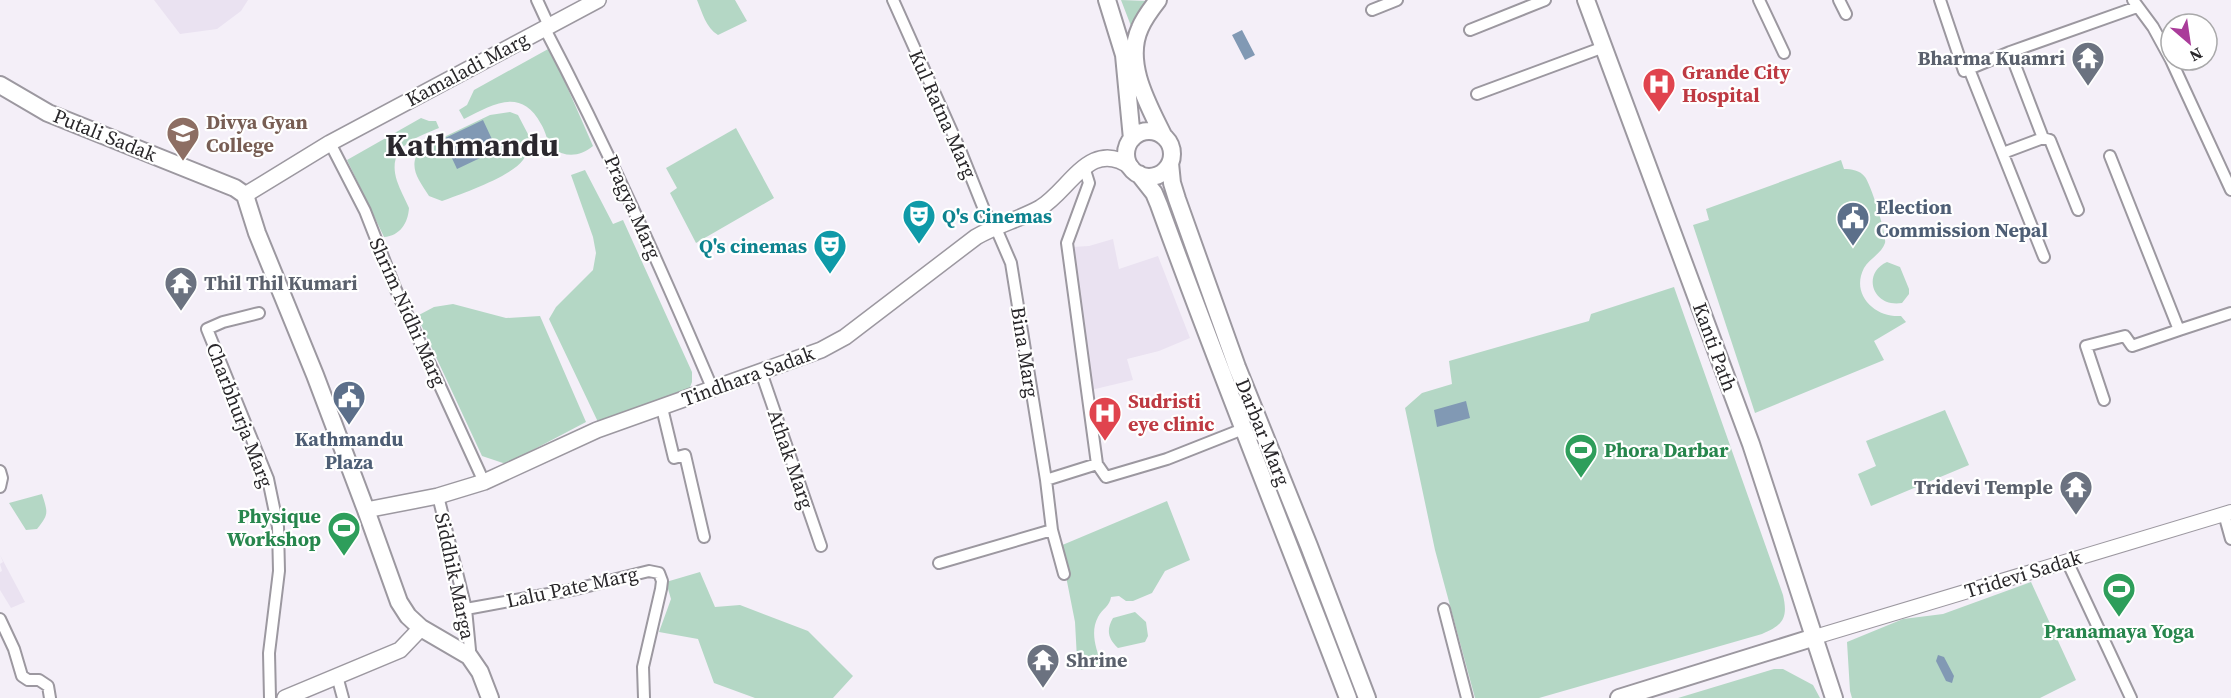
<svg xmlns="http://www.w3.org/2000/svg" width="2231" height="698" font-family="'Source Serif 4',serif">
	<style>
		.built { fill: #eae2f1 }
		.green { fill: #b4d7c5 }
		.water { fill: #8199b4 }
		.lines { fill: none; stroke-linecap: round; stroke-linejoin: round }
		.minor-casing { stroke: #9c98a0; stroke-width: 14 }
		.tertiary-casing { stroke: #9c98a0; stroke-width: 16 }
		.secondary-casing { stroke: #9c98a0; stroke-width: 18 }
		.primary-casing { stroke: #9c98a0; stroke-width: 20 }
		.minor { stroke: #fff; stroke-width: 10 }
		.tertiary { stroke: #fff; stroke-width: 14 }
		.secondary { stroke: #fff; stroke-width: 15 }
		.primary { stroke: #fff; stroke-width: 16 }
		.labels { text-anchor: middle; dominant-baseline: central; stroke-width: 4.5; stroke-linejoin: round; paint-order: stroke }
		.worship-label { font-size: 20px; font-weight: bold; fill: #5b616d; stroke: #fff; text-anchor: end }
		.street-label { font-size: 20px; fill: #29272a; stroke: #fff }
		.health-label { font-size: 20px; font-weight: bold; fill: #be3a42; stroke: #fff; text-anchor: start }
		.education-label { font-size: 20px; font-weight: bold; fill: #785e54; stroke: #fff; text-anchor: start }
		.service-label { font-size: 20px; font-weight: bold; fill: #4e5e75; stroke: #fff; text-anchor: start }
		.culture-label { font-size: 20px; font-weight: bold; fill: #0d838f; stroke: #fff; text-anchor: start }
		.leisure-label { font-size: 20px; font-weight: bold; fill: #27864d; stroke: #fff; text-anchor: start }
		.town-label { font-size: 32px; font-weight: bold; fill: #2b282e; stroke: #fff }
	</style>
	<rect width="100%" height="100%" fill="#f4eff8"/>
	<path class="built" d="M154,0H248L241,11L217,29L180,34Z
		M1113,239L1119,269L1158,256L1190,338L1159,351L1127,359L1133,380L1091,390L1072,247L1089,246Z
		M0,555L25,602L11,608L0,590V572L2,571L0,564L3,562Z"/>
	<path class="green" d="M697,0H735L747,21L718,35C706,28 702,12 697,0Z
		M1121,0L1148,1L1131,26Z
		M550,48L593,146C581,156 567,158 553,149C547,142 546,132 541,124C521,86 492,105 464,119L459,110L467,105L474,90Z
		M510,112L518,115L530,138C529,145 528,154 523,160C512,176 462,194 442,201L429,196C418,179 407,166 421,148L490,115Z
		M421,118L429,121H436L439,128C415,138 386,147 397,181C400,190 405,199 409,208C408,223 400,236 384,237L347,160Z
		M736,128L774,198L696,243L670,193L677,188L666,168Z
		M1841,160L1844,169C1851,169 1860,170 1865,177C1871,185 1887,235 1885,243C1882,253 1869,259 1864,268C1850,295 1876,318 1901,316L1906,322L1874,341L1884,360L1755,413L1693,225L1709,220L1706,209Z
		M585,170L613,224L623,220L692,372V382L689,390L598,422L549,319L556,307L593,270L596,253L593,237L571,175Z
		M1887,262L1900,267L1909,289V294L1902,303C1873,308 1861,274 1887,262Z
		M1674,287L1783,595C1788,617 1784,625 1762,634L1539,698H1475L1435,550L1405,408L1422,393L1452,384L1449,361L1589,321L1591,314Z
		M453,304L506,318L540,316L586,422L506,464L482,456L417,316L434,307Z
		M1945,410L1969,465L1871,506L1858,474L1876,466L1866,441Z
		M42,494C48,513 49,514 37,529L26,530L9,503Z
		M1167,501L1190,560L1165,571L1152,593L1133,601H1126L1119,596L1111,597C1110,606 1102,609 1098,617C1090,632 1096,648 1101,663L1081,670L1077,659L1075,622L1060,546Z
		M700,572L715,607L740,605L808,631L853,676L833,698H755L714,683L698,639L659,632L671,599L666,582Z
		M2031,582L2076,680L2040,698H1852L1850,691L1847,642L1903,619L1943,614Z
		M1135,612L1146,622L1148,636L1145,642L1118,648C1108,639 1106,630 1113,618Z
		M1774,669H1783L1813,685L1820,698H1678Z"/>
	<path class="water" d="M1242,30L1255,55L1245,60L1232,35Z
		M483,120L497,150L457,169L443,139Z
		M1466,401L1470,418L1437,427L1434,410Z
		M1938,655L1944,657L1954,676L1952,683L1946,681L1936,661Z"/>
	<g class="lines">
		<g class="minor-casing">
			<path id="minor" d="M537,0L549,26
				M893,0L961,152L985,212L995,226L1011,263L1046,480
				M1759,0L1784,53
				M1839,0L1846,14
				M1940,0L1964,71L2010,52L2137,7
				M2133,0L2153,27L2171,60
				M1372,10L1397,0
				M544,27C607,147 660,266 713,390
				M1470,30L1545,0
				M2010,52L2043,138L2050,140L2078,210
				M2171,60L2231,190
				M1969,69L2044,257
				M1477,94L1604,47
				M330,143L365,211L396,290L484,482
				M2003,153L2043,138
				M2110,156L2179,330L2231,313
				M1084,167L1089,183L1067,243L1097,464
				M259,313L223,322L207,329L268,479L278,527L279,571L269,653L270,698
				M761,372L821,546
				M2104,400L2086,346L2125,336L2132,346L2179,330
				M662,408L674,458L685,455L704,537
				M0,471L2,478L0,487
				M438,496L466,609L470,650L469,656
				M2224,514L2231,539
				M2067,561L2131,698
				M939,563L1052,530
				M1064,574L1052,530L1046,480L1097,464L1106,477L1167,459L1243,429
				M466,609L576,589L649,571L659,573L662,581L661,589L643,667L644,698
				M1444,609L1467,698
				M0,619L14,649L22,676L28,680H39L48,686L50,698
				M337,676L343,698"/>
		</g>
		<g class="tertiary-casing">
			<path id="tertiary" d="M1815,637L2231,512"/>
		</g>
		<g class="secondary-casing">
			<path id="secondary" d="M245,195L330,143L598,0
				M366,510L438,496L484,482L597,430L821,350L845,337L976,237C997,225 1020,219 1040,208C1070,190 1090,137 1131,167
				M285,698L400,650L421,628"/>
		</g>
		<g class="primary-casing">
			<path id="primary" d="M1107,0L1124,55L1132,139
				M1158,0C1151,9 1144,18 1140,28C1124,63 1148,104 1163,135
				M1586,0L1751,444L1834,698
				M0,85L48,113L235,188L245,195
				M1126 154a23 23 0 1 1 46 0a23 23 0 1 1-46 0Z
				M1170,163L1172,183L1177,199L1237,367L1309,546L1367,698
				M1139,174L1154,193L1159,205C1219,371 1285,533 1348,698
				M245,195L257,233L315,375L366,510L399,602L408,616L421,628L469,656L480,672L490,698
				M1619,698L1815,637"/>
		</g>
		<use href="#minor" class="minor"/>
		<use href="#tertiary" class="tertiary"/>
		<use href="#secondary" class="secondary"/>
		<use href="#primary" class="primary"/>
	</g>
	<defs>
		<g id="temple-pin" transform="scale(1.725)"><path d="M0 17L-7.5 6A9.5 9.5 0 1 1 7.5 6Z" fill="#6b7280" stroke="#fff"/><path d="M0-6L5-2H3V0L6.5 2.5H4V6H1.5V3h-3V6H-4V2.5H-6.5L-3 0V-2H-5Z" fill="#fff"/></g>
		<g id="hospital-pin" transform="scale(1.725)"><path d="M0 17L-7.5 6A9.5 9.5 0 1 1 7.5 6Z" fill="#e0444e" stroke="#fff"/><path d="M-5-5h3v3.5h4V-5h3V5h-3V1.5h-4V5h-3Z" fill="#fff"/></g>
		<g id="university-pin" transform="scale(1.725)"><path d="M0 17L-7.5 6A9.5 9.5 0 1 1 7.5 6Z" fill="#8d6e63" stroke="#fff"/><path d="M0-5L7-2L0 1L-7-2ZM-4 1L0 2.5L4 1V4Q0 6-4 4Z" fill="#fff"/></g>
		<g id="theatre-pin" transform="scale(1.725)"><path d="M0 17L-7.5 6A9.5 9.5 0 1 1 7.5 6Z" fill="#0f9aa8" stroke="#fff"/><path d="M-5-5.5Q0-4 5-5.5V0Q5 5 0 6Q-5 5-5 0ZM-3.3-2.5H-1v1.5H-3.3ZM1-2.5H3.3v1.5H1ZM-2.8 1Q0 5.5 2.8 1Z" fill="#fff"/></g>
		<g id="civic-pin" transform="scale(1.725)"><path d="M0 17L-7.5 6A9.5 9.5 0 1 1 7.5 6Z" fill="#5c6f8a" stroke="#fff"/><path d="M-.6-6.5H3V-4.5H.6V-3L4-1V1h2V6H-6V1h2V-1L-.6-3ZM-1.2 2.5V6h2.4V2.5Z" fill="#fff"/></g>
		<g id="stadium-pin" transform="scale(1.725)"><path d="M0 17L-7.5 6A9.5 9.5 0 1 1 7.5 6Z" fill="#2e9e5b" stroke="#fff"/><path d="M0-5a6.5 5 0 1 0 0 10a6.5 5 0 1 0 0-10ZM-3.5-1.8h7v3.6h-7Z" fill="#fff"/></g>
	</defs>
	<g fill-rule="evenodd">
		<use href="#temple-pin" x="2088" y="58"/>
		<use href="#hospital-pin" x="1659" y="84"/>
		<use href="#university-pin" x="183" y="133"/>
		<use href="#theatre-pin" x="919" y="216"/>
		<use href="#civic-pin" x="1853" y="218"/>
		<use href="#theatre-pin" x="830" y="246"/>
		<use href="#temple-pin" x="181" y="283"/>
		<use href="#civic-pin" x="349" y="397"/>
		<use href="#hospital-pin" x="1105" y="413"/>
		<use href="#stadium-pin" x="1581" y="450"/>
		<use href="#temple-pin" x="2076" y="487"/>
		<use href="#stadium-pin" x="344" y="528"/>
		<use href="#stadium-pin" x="2119" y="589"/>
		<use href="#temple-pin" x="1043" y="660"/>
	</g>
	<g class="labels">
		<g class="worship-label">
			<text x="2065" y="58">Bharma Kuamri</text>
			<text x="204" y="283" text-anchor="start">Thil Thil Kumari</text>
			<text x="2053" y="487">Tridevi Temple</text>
			<text x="1066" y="660" text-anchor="start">Shrine</text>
		</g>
		<g class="street-label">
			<text transform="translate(467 69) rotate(-28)">Kamaladi Marg</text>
			<text transform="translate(943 114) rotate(66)">Kul Ratna Marg</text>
			<text transform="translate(105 135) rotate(22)">Putali Sadak</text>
			<text transform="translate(633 207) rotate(66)">Pragya Marg</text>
			<text transform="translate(408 312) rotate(66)">Shrim Nidhi Marg</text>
			<text transform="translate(1715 347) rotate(70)">Kanti Path</text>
			<text transform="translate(1025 352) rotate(81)">Bina Marg</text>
			<text transform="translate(748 376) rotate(-20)">Tindhara Sadak</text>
			<text transform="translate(240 415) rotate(69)">Charbhurja Marg</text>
			<text transform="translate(1263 432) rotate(68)">Darbar Marg</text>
			<text transform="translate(791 459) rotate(71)">Athak Marg</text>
			<text transform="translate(2023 574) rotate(-17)">Tridevi Sadak</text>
			<text transform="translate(455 576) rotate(78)">Siddhik Marga</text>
			<text transform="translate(572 587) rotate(-12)">Lalu Pate Marg</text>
		</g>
		<g class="health-label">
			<text x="1682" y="72">Grande City<tspan x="1682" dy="23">Hospital</tspan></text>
			<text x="1128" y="401">Sudristi<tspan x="1128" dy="23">eye clinic</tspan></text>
		</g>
		<g class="education-label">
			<text x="206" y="122">Divya Gyan<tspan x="206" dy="23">College</tspan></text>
		</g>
		<g class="service-label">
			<text x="1876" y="207">Election<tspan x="1876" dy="23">Commission Nepal</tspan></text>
			<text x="349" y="439" text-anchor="middle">Kathmandu<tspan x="349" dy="23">Plaza</tspan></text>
		</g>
		<g class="culture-label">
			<text x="942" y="216">Q's Cinemas</text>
			<text x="807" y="246" text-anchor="end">Q's cinemas</text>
		</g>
		<g class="leisure-label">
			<text x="1604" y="450">Phora Darbar</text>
			<text x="321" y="516" text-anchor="end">Physique<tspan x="321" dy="23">Workshop</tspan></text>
			<text x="2119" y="631" text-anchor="middle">Pranamaya Yoga</text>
		</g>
		<g class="town-label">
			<text x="472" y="145">Kathmandu</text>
		</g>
	</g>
	<g transform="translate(2189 42) rotate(151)"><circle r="28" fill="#ffffff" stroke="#a9a9aa" stroke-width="1.5"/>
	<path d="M0-4.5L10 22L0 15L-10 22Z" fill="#aa3c9a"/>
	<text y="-9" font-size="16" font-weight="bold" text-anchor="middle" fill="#29272a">N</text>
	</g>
</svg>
